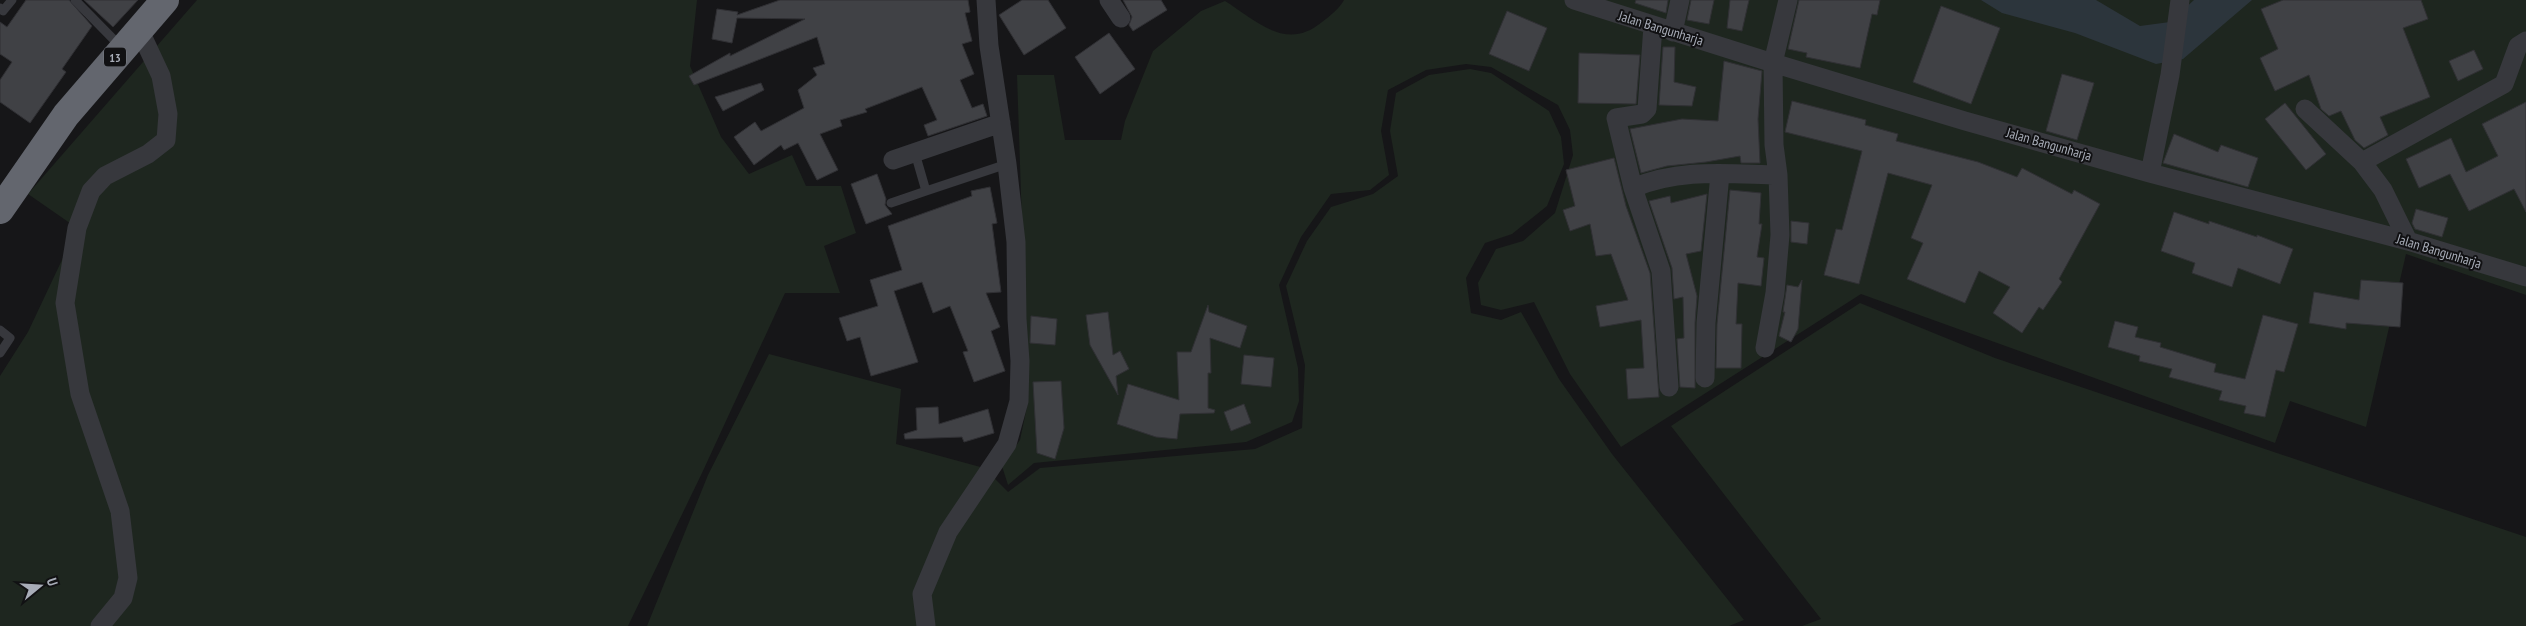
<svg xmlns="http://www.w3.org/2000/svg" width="2526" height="626" font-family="'PT Sans Narrow',sans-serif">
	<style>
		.green { fill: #1e261f }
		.water { fill: #2c353c }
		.building { fill: #404145; stroke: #303034 }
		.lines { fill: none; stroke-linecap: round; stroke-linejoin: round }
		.lane { stroke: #37383d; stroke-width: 9 }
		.street { stroke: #37383d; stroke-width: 19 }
		.highway { stroke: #63666e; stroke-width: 28 }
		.labels { text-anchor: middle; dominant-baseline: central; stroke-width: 4; stroke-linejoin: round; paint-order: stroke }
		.shield { fill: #111113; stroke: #7b7e86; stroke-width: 1 }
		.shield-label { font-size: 12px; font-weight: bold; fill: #a8adb8 }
		.street-label { font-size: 14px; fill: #a8adb8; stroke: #111113 }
	</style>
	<rect width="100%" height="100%" fill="#161618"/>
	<path class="green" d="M197,0H697L690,66L721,137L749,174L792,155L806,186H841L856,233L824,246L840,293H785L702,473L628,626H0V376L28,332L77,228L28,194Z
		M1344,0H2526V295L2406,254L2366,427L2290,401L2275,443L1861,294L1621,447L1570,374L1534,302L1501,310L1481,305L1478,283L1496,249L1523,241L1555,213L1573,155L1570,130L1558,105L1491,67L1466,64L1426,70L1388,90L1381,131L1389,175L1370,190L1331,194L1301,237L1279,285L1298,368L1299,401L1292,422L1246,442L1034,463L1008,485L1002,466L1020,440L1028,402L1017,75H1054L1065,140H1121L1125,121L1153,51L1201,11L1225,1C1257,21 1286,52 1322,22C1331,15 1339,9 1344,0Z
		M1470,69L1491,73L1549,111L1561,137L1564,164L1547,206L1512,234L1485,243L1466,278L1471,313L1501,320L1521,312L1559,379L1612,454L1744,620L1729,626H647L708,475L769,354L901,389L896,444L984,468L1008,492L1040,468L1255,449L1302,428L1305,365L1286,286L1307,241L1331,207L1373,194L1398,176L1390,131L1396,93L1429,75Z
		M1860,303L1995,358L2526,537V626H1802L1821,619L1671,426Z"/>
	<path class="water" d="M1981,0H2096L2140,26L2170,22L2194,0H2252L2183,59L2156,64L2075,33L2002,13Z"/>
	<path class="building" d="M26,0H69L92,26L62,69L66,72L30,123L0,102V80L12,62L0,54V22L7,27Z
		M84,0H138L113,27Z
		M780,0H968L970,12L965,13L972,41L962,44L974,74L960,80L972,108L983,104L987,116L928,136L924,125L937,120L922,87L865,109L867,112L840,120L842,126L820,134L838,170L817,180L798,143L784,150L781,145L754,165L734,137L755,122L761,131L804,108L798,90L817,75L813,68L825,64L817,37L694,85L689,76L730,53V56L805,19L737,18L732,43L712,39L717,9L738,12L737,15Z
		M1022,0H1048L1066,28L1024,55L999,15Z
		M1123,0H1161L1167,10L1133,31L1129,25L1132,17Z
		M1636,0H1668L1666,13L1635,3Z
		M1691,0H1714L1709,24L1687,20Z
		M1730,0H1749L1742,31L1727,28Z
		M1799,0H1880L1877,15L1872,14L1860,68L1806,57L1807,53L1788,49Z
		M2283,0H2421L2428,19L2403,28L2430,97L2380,117L2388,135L2364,148L2355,140L2341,111L2329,116L2321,109L2309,75L2275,91L2260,58L2278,49L2261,9Z
		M1941,6L2000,28L1971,104L1913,82Z
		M1507,11L1547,28L1529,71L1489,54Z
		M1109,33L1135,69L1100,94L1075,57Z
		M1663,47H1675L1674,82L1696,87L1692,106L1659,105Z
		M2474,50L2483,69L2458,81L2449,61Z
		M1579,53L1640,55L1636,104L1578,103Z
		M1724,61L1762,71L1758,119L1760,163H1741L1740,156L1706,162L1667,166L1641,173L1630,129L1682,119L1718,121Z
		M2062,74L2094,83L2077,140L2046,131Z
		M761,83L764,90L723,111L715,97Z
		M1792,101L1866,120L1865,125L1898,134L1896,141L1978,162L2017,177L2022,168L2072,194L2074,190L2100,204L2059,279L2062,282L2043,310L2039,307L2022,333L1993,313L2010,287L1979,271L1965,303L1907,279L1923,243L1911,238L1932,185L1888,173L1859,284L1824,275L1836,229L1842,230L1862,151L1785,132Z
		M2526,102V212L2514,189L2469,211L2450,174L2419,188L2406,159L2451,138L2466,172L2498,156L2482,124Z
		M2285,103L2326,154L2306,170L2265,119Z
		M2174,134L2218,152L2221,145L2258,158L2248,187L2163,163Z
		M1614,158L1626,206L1650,273L1659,397L1628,399L1626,369L1644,368L1641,320L1600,327L1596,306L1628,300L1611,254L1596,256L1590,224L1570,231L1563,210L1575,206L1566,170Z
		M877,174L886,199L885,205L892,214L866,224L851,184Z
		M990,187L997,223L992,224L1001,292L986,293L1000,327L991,331L1005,371L974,382L963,352L968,351L950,306L933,313L922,282L894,291L918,362L871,376L860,337L847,341L839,318L878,306L870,280L902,270L888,226L972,196L971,191Z
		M1730,190L1761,193L1759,224H1762L1757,257L1764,258L1761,286L1738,283L1736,324H1742L1741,368H1716L1717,324Z
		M1707,194L1701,251L1686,254L1697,296L1695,323V388L1680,387L1677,339L1684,338L1683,297L1674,299L1672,268L1649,201L1670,196L1671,203Z
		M2416,209L2448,218L2442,237L2415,229L2412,223Z
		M2174,212L2209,224V221L2257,237V235L2293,249L2280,284L2238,268L2232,287L2192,273L2195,263L2161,251Z
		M1791,221L1809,223L1807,244L1791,242Z
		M1802,280L1798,329L1791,342L1779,336L1785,312H1783L1787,285L1798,287Z
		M2361,280L2403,283L2400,327L2346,323V329L2309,323L2314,292L2359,300Z
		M1208,305L1209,312L1247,326L1240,348L1210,338L1211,373H1208V408L1215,410L1214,413L1180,414L1177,439L1156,437L1117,424L1128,384L1179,400L1177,352H1191Z
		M1108,312L1113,355L1120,351L1129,369L1116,376L1118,395L1090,345L1086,315Z
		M2263,315L2298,324L2284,372L2276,370L2265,417L2244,413L2246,406L2219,400L2222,391L2169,377L2172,369L2139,361L2140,356L2108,347L2115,321L2138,327L2135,337L2161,343L2160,347L2216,364L2214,372L2245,379Z
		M1031,316L1057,319L1055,345L1030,343Z
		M1244,355L1274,358L1271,387L1241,384Z
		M1061,381L1064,428L1055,459L1037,453L1033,382Z
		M1244,404L1251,423L1231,431L1224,412Z
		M938,407L939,424L988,409L994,433L964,442L962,437L905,439L904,434L917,430L916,408Z"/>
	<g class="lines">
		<path class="lane" d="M75,0L121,47
			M0,8L3,11L12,0
			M915,153L926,191L1007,164
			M891,203L926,191
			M0,330L10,338L0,353"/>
		<path class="street" d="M1109,0L1121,18
			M1574,0L1773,63L1965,121L2150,173L2408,241L2526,277
			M1653,26L1647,109L1642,114L1616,118L1633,188L1661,271L1669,387
			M1673,32L1680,0
			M2305,109L2362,162L2383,190L2408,241
			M893,160L1001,123
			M2362,162L2504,84L2518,46L2526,41
			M2150,173L2170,75L2180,0
			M1633,188C1680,168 1728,174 1778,175
			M1765,348L1775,293L1780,235L1778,175L1774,145L1773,63L1788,0
			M1705,378L1706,323L1720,174
			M100,626L123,598L128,578L120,511L80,394L65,303L77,228L91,191L105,176L148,154L166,140L168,114L161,76L139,29
			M926,626L922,594L948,532L1007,444L1019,401L1020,361L1017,319L1016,242L1007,164L989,46L986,0"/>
		<path class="highway" d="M0,210L66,115L165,0"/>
	</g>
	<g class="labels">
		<rect class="shield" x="104" y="47.5" width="22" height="19" rx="4"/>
		<g class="shield-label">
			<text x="115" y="57">13</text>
		</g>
		<g class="street-label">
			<text transform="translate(1661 28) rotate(17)">Jalan Bangunharja</text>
			<text transform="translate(2049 144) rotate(16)">Jalan Bangunharja</text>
			<text transform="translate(2439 251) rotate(17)">Jalan Bangunharja</text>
		</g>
	</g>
	<g transform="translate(40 586) rotate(72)" stroke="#111113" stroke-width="4" paint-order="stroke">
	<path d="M0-4L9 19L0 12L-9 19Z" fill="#a8adb8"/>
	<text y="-8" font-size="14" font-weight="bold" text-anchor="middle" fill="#a8adb8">U</text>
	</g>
</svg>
